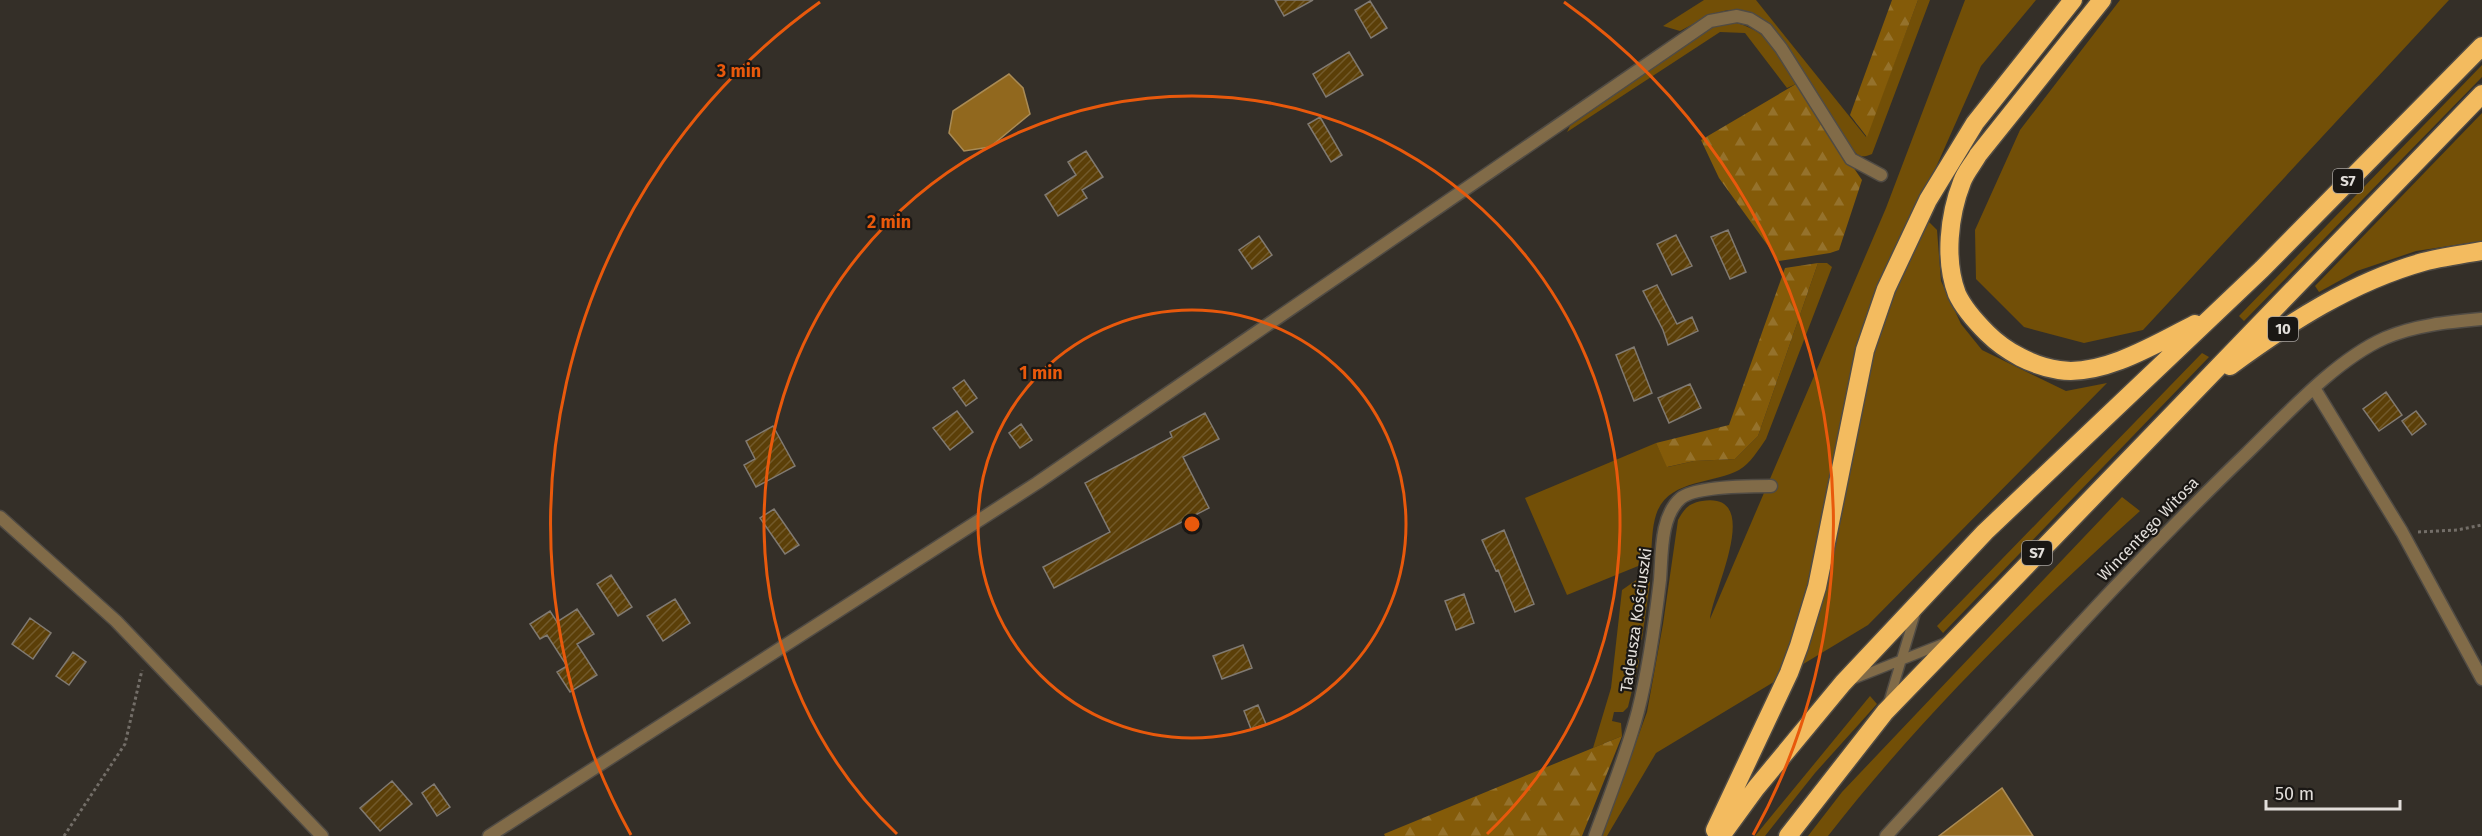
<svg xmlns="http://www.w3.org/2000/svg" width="2482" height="836" font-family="'Fira Sans',sans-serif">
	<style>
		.grass { fill: #724f07 }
		.forest { fill: url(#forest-firs) }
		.water { fill: #91681e; stroke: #a98b56; stroke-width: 1.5 }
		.building { fill: url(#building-hatch); stroke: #807a72; stroke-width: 1.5 }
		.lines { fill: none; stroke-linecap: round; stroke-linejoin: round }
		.lane-casing { stroke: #504b44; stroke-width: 12 }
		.street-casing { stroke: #504b44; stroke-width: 15 }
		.highway-casing { stroke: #504b44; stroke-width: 21 }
		.path { stroke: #736e68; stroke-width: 3; stroke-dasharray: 3 3; stroke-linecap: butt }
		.lane { stroke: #816b48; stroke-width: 9 }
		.street { stroke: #816b48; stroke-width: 12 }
		.highway { stroke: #f3bb5f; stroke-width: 18 }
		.ring { fill: none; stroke: #e8590c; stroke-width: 3 }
		.labels { text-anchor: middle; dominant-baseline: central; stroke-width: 4.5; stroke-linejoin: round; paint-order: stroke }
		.shield { fill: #1a1714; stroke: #a6a29f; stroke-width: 1.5 }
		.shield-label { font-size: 15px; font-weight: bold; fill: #e2deda }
		.street-label { font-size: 16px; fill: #e2deda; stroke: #1a1714 }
		.centre { fill: #e8590c; stroke: #1a1714; stroke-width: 3 }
		.ring-label { font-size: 18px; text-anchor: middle; font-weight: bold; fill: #e8590c; stroke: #1a1714; stroke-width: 4.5; stroke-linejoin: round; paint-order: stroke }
	</style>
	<defs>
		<pattern id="forest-firs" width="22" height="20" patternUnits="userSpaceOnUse" patternTransform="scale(1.5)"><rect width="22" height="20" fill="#845b09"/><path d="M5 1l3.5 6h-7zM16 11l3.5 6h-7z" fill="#95722c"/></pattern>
		<pattern id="building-hatch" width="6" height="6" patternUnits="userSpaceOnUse" patternTransform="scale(1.5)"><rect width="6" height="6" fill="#5b3f08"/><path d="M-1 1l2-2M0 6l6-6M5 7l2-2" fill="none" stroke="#725a2b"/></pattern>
	</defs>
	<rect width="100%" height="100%" fill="#342f28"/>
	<path class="grass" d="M1704,0H1756L1866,137L1918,0H1930L1872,154C1862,158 1859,157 1852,149L1783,42L1744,12L1728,10L1712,14L1680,31L1663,26Z
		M1965,0H2036L1981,66L1917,210L1937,230L1941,281L1961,324L1982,350L2066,391L2107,383L1868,625L1656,753L1607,836H1602L1647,712L1663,624L1678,520C1684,509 1689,503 1702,501C1765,491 1712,592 1710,619L1886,208Z
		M2120,0H2449L2143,330L2084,343L2024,327L1976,279L1975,230L2020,130Z
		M1728,21C1771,30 1775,50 1796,84L1787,88L1745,33L1720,32L1567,132L1570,126L1714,25Z
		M2482,65V77L2244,321L2239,316Z
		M2482,113V241L2416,251L2357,271L2319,292L2315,286Z
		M1818,263H1827L1832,267L1766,439C1759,449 1750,464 1739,470C1714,484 1667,479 1656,515C1652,527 1652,543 1651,556L1648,562L1567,595L1525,498L1656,443L1668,467L1694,461L1735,459L1758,436Z
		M2202,353L2209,357L1943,633L1937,626Z
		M2122,497L2140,511C2028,612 1920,718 1828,836H1808L1842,792Z
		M1642,576L1650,582L1642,639L1638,644L1630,646L1629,655L1635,654L1639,661L1628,707L1623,712H1614L1612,721L1621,723L1622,736L1593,748L1611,688L1622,590Z
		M1870,696L1877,704L1815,773L1765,836H1755Z"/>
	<path class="forest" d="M1892,0H1918L1867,137L1850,115Z
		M1796,84L1862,180L1839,250L1830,253L1779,261L1719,178L1701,140Z
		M1818,263L1758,436L1735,459L1694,461L1667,467L1656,443L1729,425L1785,268Z
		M1622,736L1582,836H1385L1384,834Z"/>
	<path class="water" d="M1009,74L1023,88L1030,114L990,147L964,151L949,133L953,111Z
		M2002,788L2033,836H1939Z"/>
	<path class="building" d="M1275,0H1313L1284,16Z
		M1370,1L1387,28L1371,38L1355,10Z
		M1349,52L1363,75L1326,97L1313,74Z
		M1320,117L1342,155L1331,162L1308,124Z
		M1086,151L1103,177L1082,190L1087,198L1058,216L1045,195L1076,175L1068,162Z
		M1728,230L1746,272L1730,279L1711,237Z
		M1676,235L1692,266L1672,275L1657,244Z
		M1259,236L1272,255L1252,269L1239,250Z
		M1657,285L1677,324L1692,317L1698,331L1668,345L1663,330L1643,291Z
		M1634,347L1652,393L1634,401L1616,355Z
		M964,380L977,398L966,406L953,388Z
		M1690,384L1701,408L1669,423L1658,398Z
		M2386,392L2402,415L2379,431L2363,409Z
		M957,411L973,432L950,450L933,428Z
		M2416,411L2426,424L2412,435L2402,421Z
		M1205,413L1219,439L1183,457L1209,508L1054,588L1043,567L1110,532L1085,483L1172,437L1170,432Z
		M1021,424L1032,440L1020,448L1009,433Z
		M773,426L795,466L756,487L744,465L755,459L746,441Z
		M774,509L799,545L785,554L760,518Z
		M1504,530L1534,604L1515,612L1498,570L1496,571L1482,540Z
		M611,575L632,607L618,616L597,584Z
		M1464,594L1474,623L1456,630L1445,601Z
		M675,599L690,623L663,641L647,616Z
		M577,609L594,634L577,644L597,675L570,692L557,672L567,666L547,635L540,639L530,624L550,611L557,622Z
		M30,618L51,633L33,659L12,644Z
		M1243,645L1252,668L1222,679L1213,656Z
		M73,652L86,662L69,685L56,676Z
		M1258,705L1266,724L1251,729L1244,711Z
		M392,781L412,804L380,831L360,808Z
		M434,784L450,807L437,816L422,793Z"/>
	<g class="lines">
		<g class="lane-casing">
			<path id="lane" d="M1851,680L1947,642
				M1889,701L1916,611"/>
		</g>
		<g class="street-casing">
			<path id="street" d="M2314,388L2402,532L2482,679
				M0,517L116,621L322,836
				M489,836L1037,483L1710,21L1737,16L1750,19L1766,29L1781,48L1851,159L1881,175
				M1595,836C1610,795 1627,753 1638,711C1649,668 1655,623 1660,580C1662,554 1660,516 1681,498C1696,486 1752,486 1771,486
				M1886,836C2005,708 2120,575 2246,454C2285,416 2335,360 2385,338C2415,325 2449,322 2482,319"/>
		</g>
		<g class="highway-casing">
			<path id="highway" d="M2102,0L1978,155C1973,164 1965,173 1962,182C1949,215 1944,260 1957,294C1964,309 1976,322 1987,333C2006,352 2033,366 2059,370C2102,377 2158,343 2195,324
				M2230,366C2290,322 2352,282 2423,262C2442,257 2463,254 2482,251
				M1715,830L1789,673L1799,646L1817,587L1865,350L1886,289L1928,200L1975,123L2073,0
				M1721,836L1756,788L1843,683L1985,532L2262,269L2482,46
				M1788,836L1885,712L2482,94"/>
		</g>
		<path class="path" d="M2418,532L2457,530L2482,525
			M64,836L125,744L142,670"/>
		<use href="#lane" class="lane"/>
		<use href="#street" class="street"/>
		<use href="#highway" class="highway"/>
	</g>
	<g class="ring">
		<circle cx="1192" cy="524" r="214"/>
		<path d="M897 834A428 428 0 1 1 1487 834"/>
		<path d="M631 835A641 641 0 0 1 820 2M1564 2A641 641 0 0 1 1753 835"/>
	</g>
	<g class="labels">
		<g class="shield">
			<rect x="2333" y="169" width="30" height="24" rx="4.5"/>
			<rect x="2268" y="317" width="30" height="24" rx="4.5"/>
			<rect x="2022" y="541" width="30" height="24" rx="4.5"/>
		</g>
		<g class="shield-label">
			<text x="2348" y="181">S7</text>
			<text x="2283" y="329">10</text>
			<text x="2037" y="553">S7</text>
		</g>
		<g class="street-label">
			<text transform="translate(2148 529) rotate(-46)">Wincentego Witosa</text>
			<text transform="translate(1636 620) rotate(-82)">Tadeusza Kościuszki</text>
		</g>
	</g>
	<circle cx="1192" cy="524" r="9" class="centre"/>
	<g class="ring-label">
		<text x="739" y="77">3 min</text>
		<text x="889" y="228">2 min</text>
		<text x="1041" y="379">1 min</text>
	</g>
	<path d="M2266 800v9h134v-9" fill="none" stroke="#e2deda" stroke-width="3"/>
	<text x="2275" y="800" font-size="18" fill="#e2deda" stroke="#1a1714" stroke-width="4.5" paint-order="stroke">50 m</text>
</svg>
